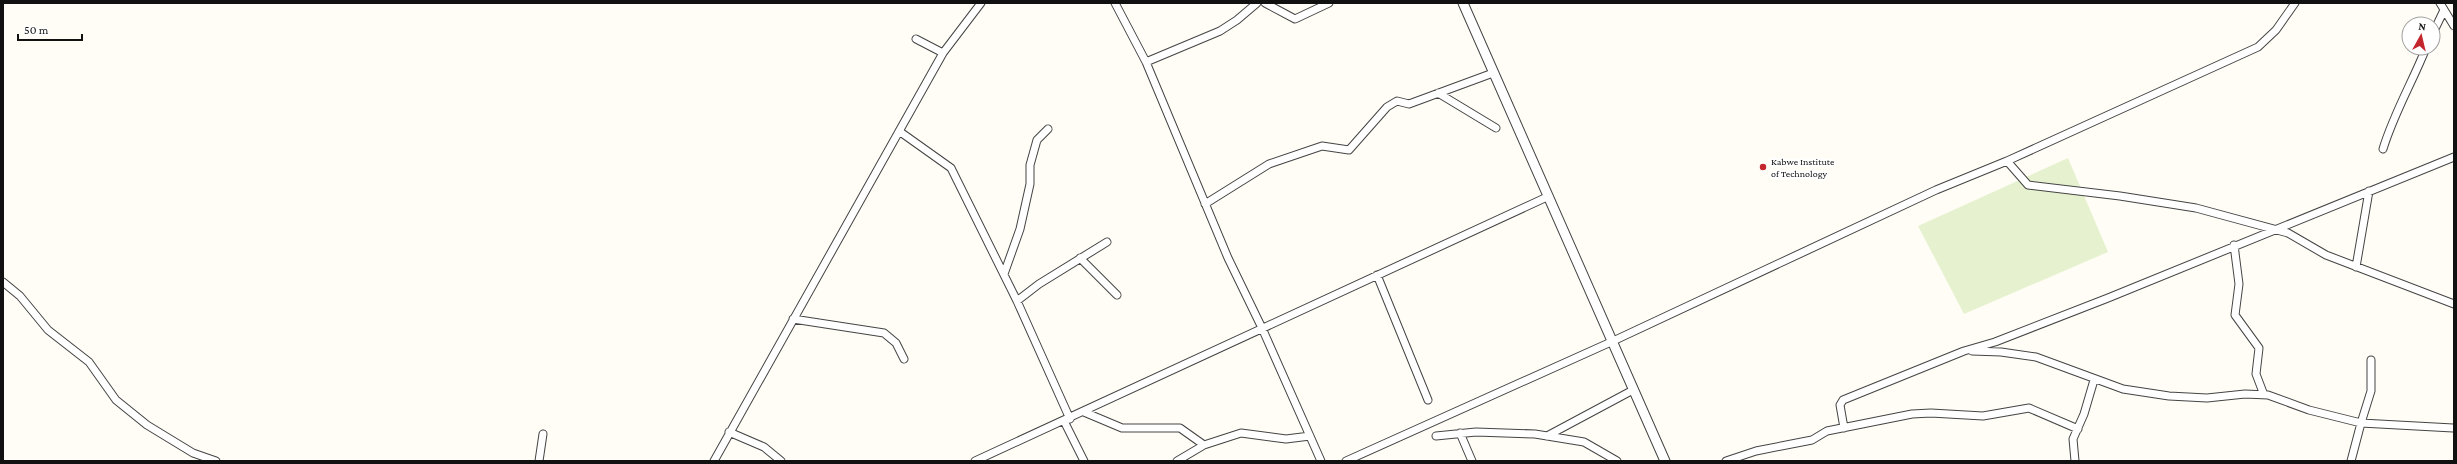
<svg xmlns="http://www.w3.org/2000/svg" width="2457" height="464" font-family="'Crimson Pro',serif">
	<style>
		.pitch { fill: #e6f2cf }
		.lines { fill: none; stroke-linecap: round; stroke-linejoin: round }
		.minor-casing { stroke: #444; stroke-width: 9 }
		.tertiary-casing { stroke: #444; stroke-width: 11 }
		.minor { stroke: #fff; stroke-width: 7 }
		.tertiary { stroke: #fff; stroke-width: 9 }
		.poi-dot { fill: #c4262e; stroke: #fff; stroke-width: 1.5 }
		.labels { text-anchor: middle; dominant-baseline: central; stroke-width: 4; stroke-linejoin: round; paint-order: stroke }
		.poi-label { font-size: 10px; fill: #111; stroke: #fff; text-anchor: start }
	</style>
	<rect width="100%" height="100%" fill="#fffdf5"/>
	<path class="pitch" d="M2068,158L2108,252L1964,314L1918,226Z"/>
	<g class="lines">
		<g class="minor-casing">
			<path id="minor" d="M1115,3L1146,62L1228,258L1262,328L1321,461
				M1265,3L1295,19L1329,3
				M2440,3L2454,26
				M2433,33L2444,10
				M916,39L943,53
				M1146,62L1220,31L1237,20L1257,3
				M1438,93L1496,128
				M899,131L951,168L1017,301L1070,419
				M2383,149C2394,113 2412,83 2426,48
				M2007,161L2028,185L2120,196L2196,208L2288,233L2326,255L2454,304
				M1205,204L1269,164L1322,146L1349,150L1387,107L1397,101L1409,104L1493,73
				M2234,245L2239,284L2235,315L2259,348L2256,374L2264,395
				M1080,258L1117,295
				M2356,267L2369,191
				M1004,274L1020,229L1030,184V165L1037,140L1048,129
				M1377,275L1428,400
				M3,282L20,296L48,330L89,362L116,400L147,425L193,453L216,461
				M1017,301L1039,284L1107,242
				M793,319L884,333L896,343L904,359
				M1972,351L2001,352L2036,357L2123,389L2169,396L2207,398L2245,394L2268,395L2309,410L2361,423L2351,461
				M2371,360V391L2361,423L2453,428
				M1084,412L1122,428H1180L1204,445L1241,433L1286,439L1310,436
				M1064,421L1084,461
				M1844,428L1840,405L1843,400L1964,351L1995,342L2108,298L2454,157
				M729,432L764,447L781,461
				M1460,433L1472,461
				M1436,436L1476,432L1535,434L1584,442L1617,461
				M1547,436L1633,390
				M539,461L543,434
				M714,461L943,53L981,3
				M975,461L1547,197
				M1177,461L1204,445
				M1346,461L1611,342L1936,190L2007,161L2258,47L2276,30L2295,3
				M1726,461L1756,451L1812,440L1827,431L1912,414L1931,413L1983,416L2029,408L2078,429
				M2075,461L2073,439L2084,414L2094,380"/>
		</g>
		<g class="tertiary-casing">
			<path id="tertiary" d="M1463,3L1665,461"/>
		</g>
		<use href="#minor" class="minor"/>
		<use href="#tertiary" class="tertiary"/>
	</g>
	<circle class="poi-dot" cx="1763" cy="167" r="4"/>
	<g class="labels">
		<g class="poi-label">
			<text x="1771" y="161">Kabwe Institute<tspan x="1771" dy="12">of Technology</tspan></text>
		</g>
	</g>
	<rect width="2457" height="464" fill="none" stroke="#111111" stroke-width="8"/>
	<g transform="translate(2421 36) rotate(8)"><circle r="19" fill="#ffffff" stroke="#a0a0a0"/>
	<path d="M0-3L7 15L0 10L-7 15Z" fill="#c4262e"/>
	<text y="-6" font-size="11" font-weight="bold" text-anchor="middle" fill="#111111">N</text>
	</g>
	<path d="M18 34v6h64v-6" fill="none" stroke="#111111" stroke-width="2"/>
	<text x="24" y="34" font-size="12" fill="#111111" stroke="#ffffff" stroke-width="3" paint-order="stroke">50 m</text>
</svg>
